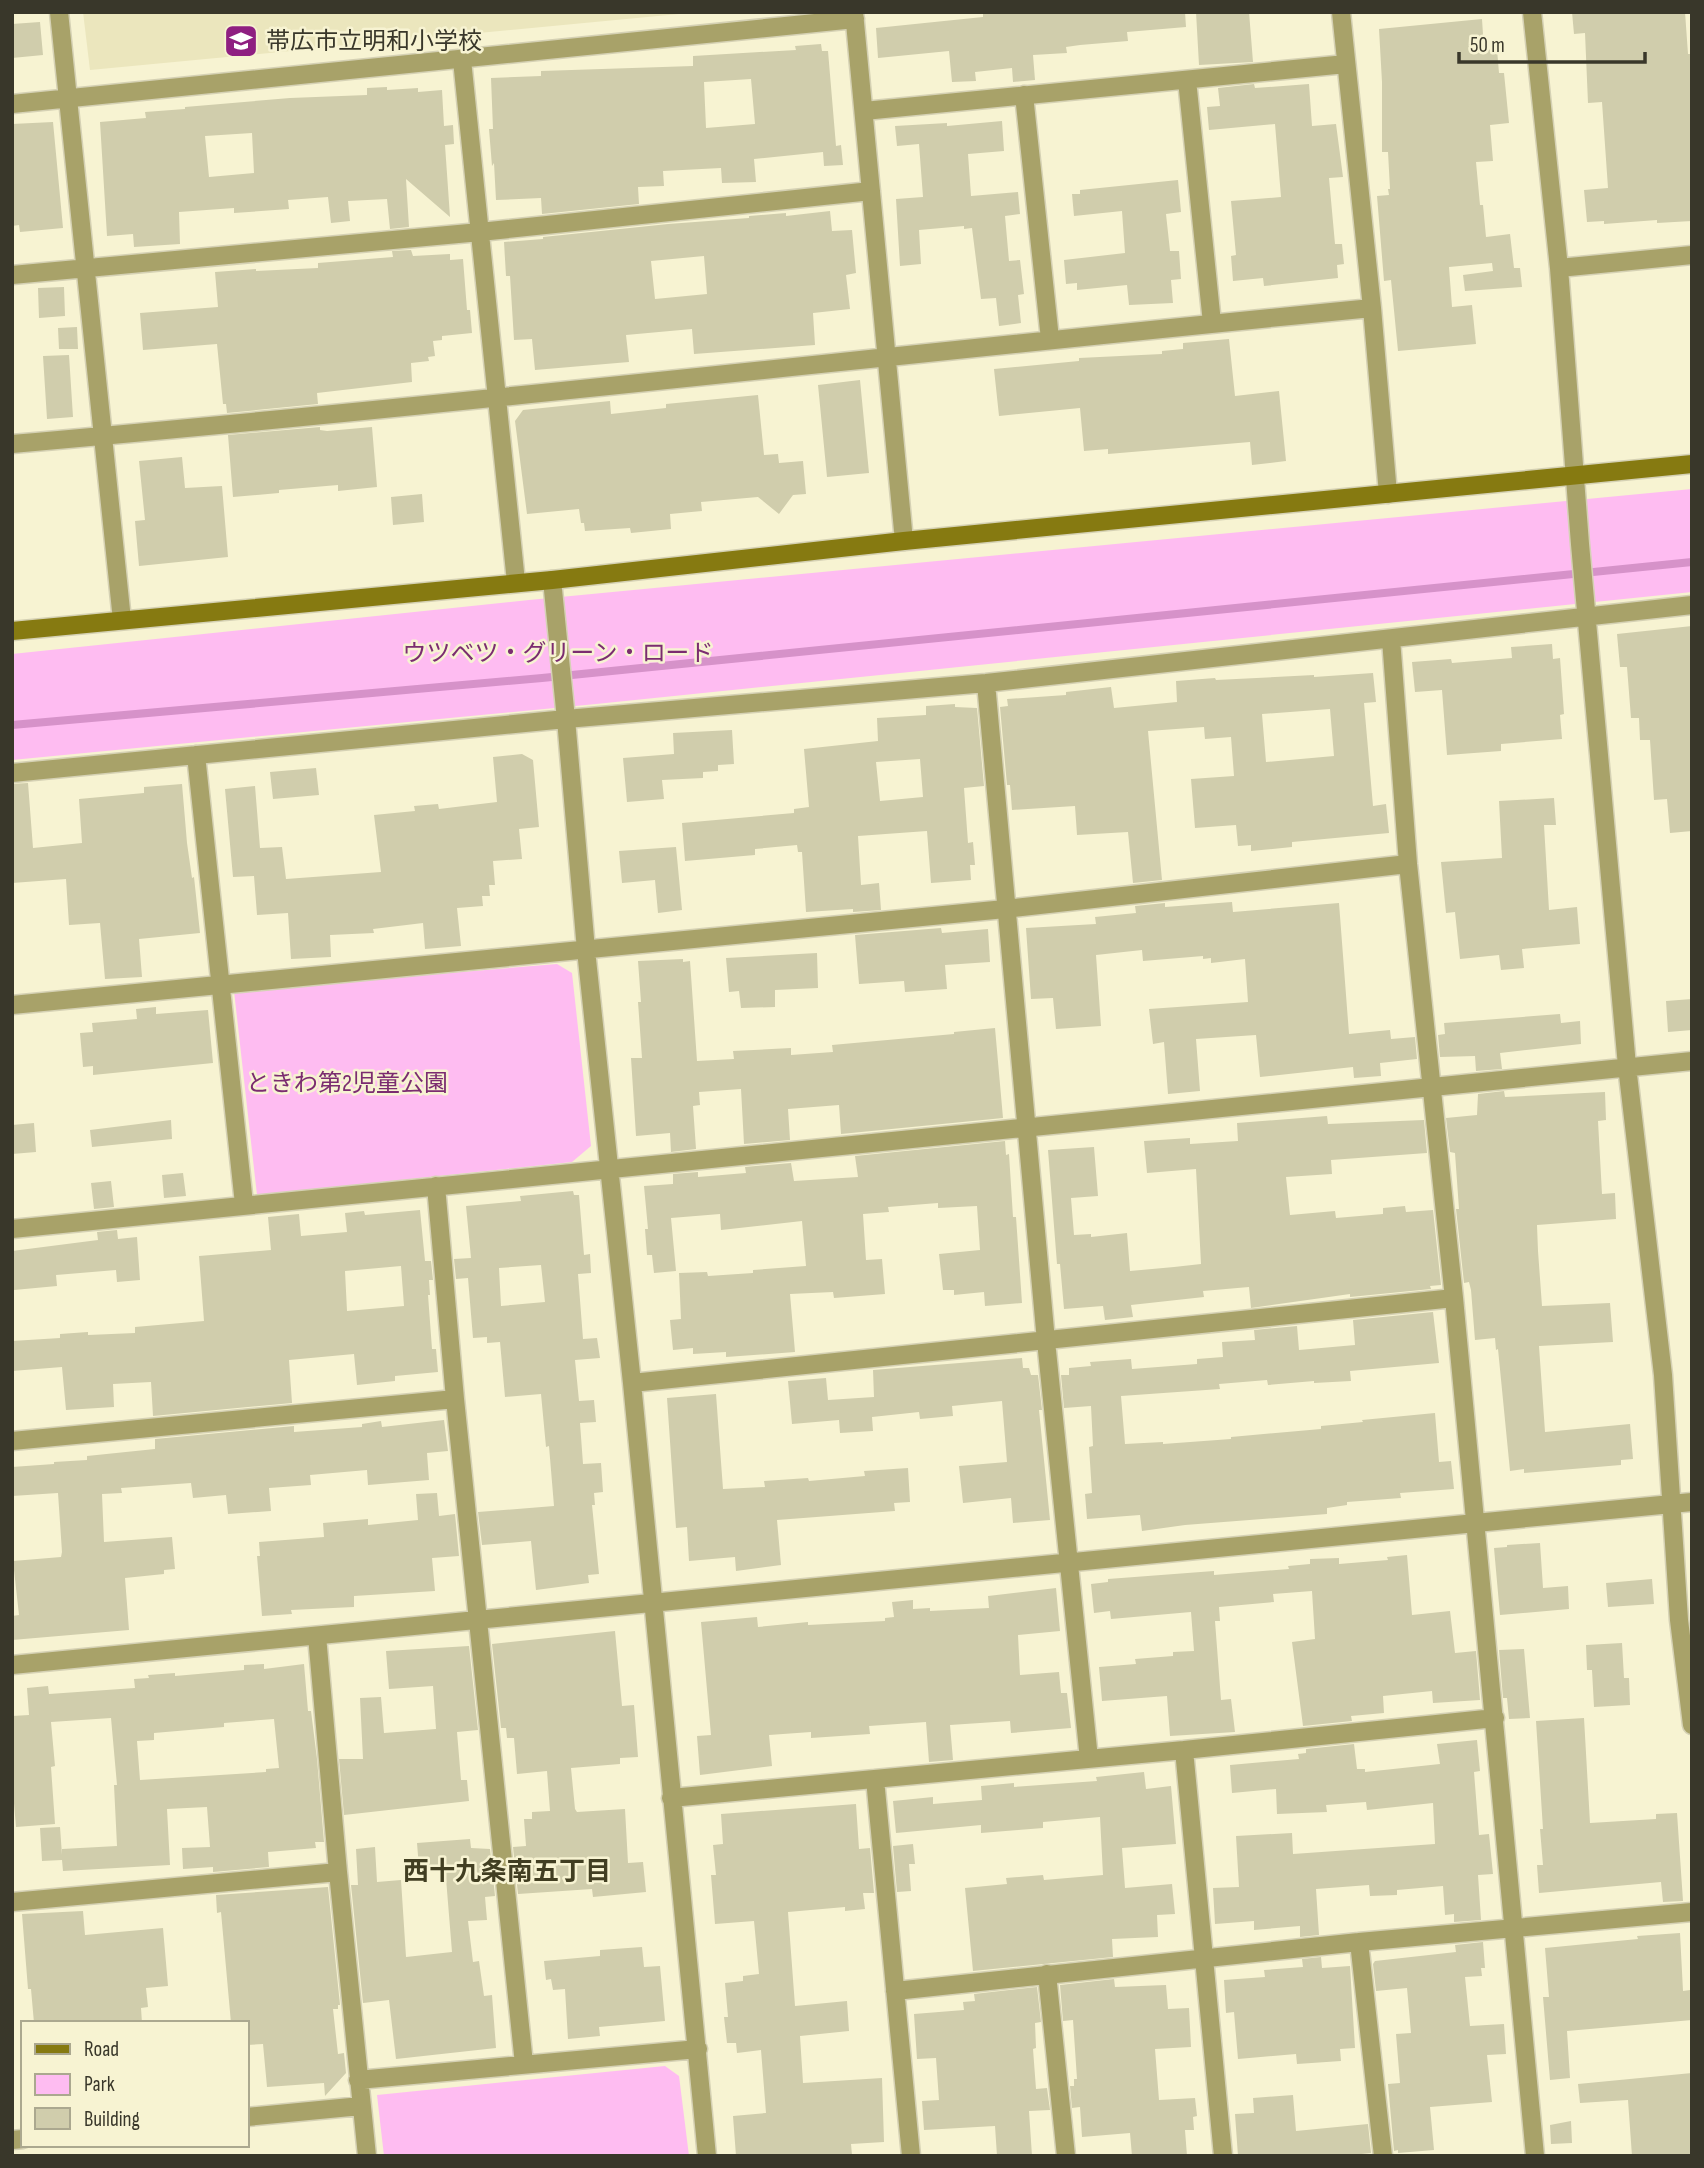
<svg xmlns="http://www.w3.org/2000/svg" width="1704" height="2168" font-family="'Sofia Sans Condensed','Noto Sans JP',sans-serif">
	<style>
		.built { fill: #ebe6bd }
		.green { fill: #febcf1 }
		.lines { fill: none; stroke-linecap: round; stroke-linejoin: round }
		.stream { stroke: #d692c9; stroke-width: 8 }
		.building { fill: #d0cdac; fill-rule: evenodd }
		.street-casing { stroke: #d5d1b4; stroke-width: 21 }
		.secondary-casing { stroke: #d5d1b4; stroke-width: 21 }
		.street { stroke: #a8a269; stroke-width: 18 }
		.secondary { stroke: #867a11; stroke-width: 18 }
		.labels { text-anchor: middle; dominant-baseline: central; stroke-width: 5; stroke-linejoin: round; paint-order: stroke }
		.poi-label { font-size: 24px; fill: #39372a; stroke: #f7f3d2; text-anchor: start }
		.park-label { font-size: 24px; fill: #7b2c70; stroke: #f7f3d2 }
		.neighbourhood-label { font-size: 26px; font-weight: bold; fill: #413e22; stroke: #f7f3d2 }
	</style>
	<rect width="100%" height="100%" fill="#f7f3d2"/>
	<path class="built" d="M83,12H700L90,70Z"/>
	<path class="green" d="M1692,489V592L596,704L12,760V654L529,600Z
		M557,964L572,973L591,1146L572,1162L257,1195L234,991Z
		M665,2066L679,2076L689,2156H384L377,2095Z"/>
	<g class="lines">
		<path class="stream" d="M12,725L542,678L1692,562"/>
	</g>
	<path class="building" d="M994,12H1185L1186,27L1127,32L1128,41L1080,45L1066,47L1067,53L1033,55L1035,80L1013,82L1012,68L975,72L976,81L952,82L949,51L878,58L876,28L983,17V13Z
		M1196,12H1249L1253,62L1199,65Z
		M1572,12H1685L1688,54H1692V221L1657,223V220L1604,224V221L1587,222L1584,190L1608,188L1602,102L1588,103L1585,33L1574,34Z
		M1482,19L1484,50L1497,49L1499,73H1504L1509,123L1490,125L1493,161L1476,162L1480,205H1483L1486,237L1510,234L1514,268H1520L1522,287L1465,291L1463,275L1493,271L1492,263L1449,267L1452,307L1472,305L1476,344L1398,351L1391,280L1384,281L1377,196L1389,195L1388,189H1390L1388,152H1382V82L1379,29Z
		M40,22L43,55L12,58V24Z
		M821,44L822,51H828L836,146L841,145L843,165L824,166L823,152L754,159L756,182L722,183L721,168L663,171L664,186L638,187L639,204L542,214L541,198L496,200L494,163L492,166L489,129H493L491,78L541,76V71L693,66V56L796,50L795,46ZM751,79L755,124L706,128L704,82Z
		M1254,84L1255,88L1309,84L1312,126L1336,124L1343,177L1329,178L1335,244H1342L1344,264L1337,265L1338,278L1264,286L1263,278L1233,281L1231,256L1236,255L1231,201L1281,197L1275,124L1209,130L1207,107L1220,106L1218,88Z
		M387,87V90L418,88V92L442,90L444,126L453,125L454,144L445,145L450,217L406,179L409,227L390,229L387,199L348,201L350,221L331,223L328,197L288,200L289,209L234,213V208L179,212L180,244L134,247L133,234L107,236L100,122L146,118L145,112L185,109V107L290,98L367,95V88ZM252,133L254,173L209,177L205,136Z
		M1002,121L1004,151L968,154L971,196L1018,192L1020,214L1005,216L1009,261L1020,260L1024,294L1018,295L1021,323L999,326L996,298L981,299L972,228L964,229V226L919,230L921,264L900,266L896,199L923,197L919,144L897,146L895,126L947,123V126Z
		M53,122L63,228L20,232L19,225L12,226V124Z
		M1178,180L1181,212L1166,214L1170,251H1179L1181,279L1171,280L1173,303L1129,305L1127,285L1077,290V283L1066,284L1064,260L1125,253L1122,211L1074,216L1072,194H1080V190Z
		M830,211L832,231L852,230L856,273L846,275L850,309L813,313L815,345L694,354L692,329L626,335L629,362L535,370L532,339L514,340L510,276H506L504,242L543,239V237L668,224L749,218V216L786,213V216ZM704,256L707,294L655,299L651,261Z
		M411,250L413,256L450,254V260L463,259L467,310H470L472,333L442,336V340L433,341L435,356L428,357L429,361L411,363L412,382L317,393L318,404L227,413L226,404H223L217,344L143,350L140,313L218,307L215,272L256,269V271L318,268V263L393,257L392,251Z
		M64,287L65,316L39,318L38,288Z
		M77,327L78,349H59L58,328Z
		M1229,339L1235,396L1279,391L1286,461L1252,465L1250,442L1108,454V449L1084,451L1080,408L999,416L994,369L1079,361V358L1162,354V351L1183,349V343Z
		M69,355L73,417L47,419L43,356Z
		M860,380L869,473L827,477L818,385Z
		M758,395L764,455L778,454L779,463L803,461L806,494L793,495L779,514L758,497L701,502L702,511L670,514L671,529L631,533L630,528L585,531L584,523H581L579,509L527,514L515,421L523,410L610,401L611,414L666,408V404Z
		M320,427V430L327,431L372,427L377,487L338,491V485L279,490V493L233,497L228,435Z
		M182,457L185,488L222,486L228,557L139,566L135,521L145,520L139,461Z
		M422,494L424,522L393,525L391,497Z
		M1692,626V831L1670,833L1667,799L1654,800L1650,740H1640L1639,718H1631L1627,667H1620L1617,634Z
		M1552,644L1553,659L1560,658L1564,714L1560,715L1562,739L1501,744V751L1447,755L1442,690L1415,692L1412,662L1451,659L1452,663L1512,658L1511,647Z
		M1373,673L1376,702L1364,703L1373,806L1386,804L1389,833L1292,842V847L1251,851V845L1238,846L1236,825L1195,828L1191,779L1234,776L1231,737L1205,739L1204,727L1148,731L1162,880L1133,883L1128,832L1077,835L1075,806L1012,810L1010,785H1007L1000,707L1008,706L1007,699L1066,695V692L1111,687L1114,708L1177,702L1176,681L1215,678L1216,680L1314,675V677ZM1330,709L1334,756L1266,762L1262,714Z
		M955,704V707L977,708L984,786L964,788L968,843L973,842L975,865H970L971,880L931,883L927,831L858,836L861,885L879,883L881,910L853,912V909L806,912L802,852H798L797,845L755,849V855L685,861L682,823L794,813V809L809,807L804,749L878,741L877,718L926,715V706ZM920,759L923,797L880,801L876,762Z
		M732,730L734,764L718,765V771L703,772V778L662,780L664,799L627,802L623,758L674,754L673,733Z
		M522,754L533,760L539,827L519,829L522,859L493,861L495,885H489L490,896H482L483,906L457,908L461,946L425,949L423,923L373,929L374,933L330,935L331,957L291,959L288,913L257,915L254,876L233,877L225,789L255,786L260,848L282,847L286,879L381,872L374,815L415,811L414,806L438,804L439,809L497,802L493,757Z
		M316,768L319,795L273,799L270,772Z
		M28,783L33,848L82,843L79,799L144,793V787L182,784L187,843L192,878L194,877L200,933L139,939L142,977L105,979L100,923L69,925L66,879L12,883V784Z
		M1554,798L1556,825H1544L1549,910L1577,907L1580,944L1522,949L1524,968L1501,970L1499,955L1460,959L1455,912L1446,913L1441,862L1502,858L1499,801Z
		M676,847L682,910L658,913L655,880L622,883L619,851Z
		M1232,902L1233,912L1339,903L1349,1034L1390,1030L1391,1039L1415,1037L1417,1059L1380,1063L1381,1076L1354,1078L1353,1067L1260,1077L1256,1035L1196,1039L1200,1091L1168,1094L1164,1042L1153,1044L1149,1009L1248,1002L1245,959L1211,963V958L1203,959V956L1143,961L1142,950L1096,955L1101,1026L1056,1029L1053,998L1031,999L1026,928L1096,924L1095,917L1136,913L1135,906L1165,903V907Z
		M941,928L942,933L988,929L990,962L945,965L947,989L905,992L904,981L859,984L855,935Z
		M817,953L818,988L775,990V1007L741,1008L739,991L729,992L726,958Z
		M683,959V962L690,961L697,1061L734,1059L733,1051L791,1048V1055L833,1052L832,1045L954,1034V1032L995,1028L1003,1118L841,1134L839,1105L788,1109L790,1140L744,1144L741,1089L699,1092L700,1105L693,1106L696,1149L671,1152L670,1133L636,1136L631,1058H642L638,1002H641L638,961Z
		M1692,999V1030L1668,1032L1666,1001Z
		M156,1007V1014L208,1010L213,1063L93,1075V1066L83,1067L80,1033L93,1032L92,1023L137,1019L136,1009Z
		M1560,1014L1561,1023L1580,1021L1581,1044L1500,1053L1502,1069L1476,1071L1475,1056L1440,1057L1438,1035L1445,1034L1444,1023Z
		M1504,1091L1505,1097L1605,1092L1606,1120L1598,1121L1602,1194L1615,1193L1616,1219L1537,1225L1538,1251L1542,1306L1610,1303L1613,1342L1539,1346L1545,1432L1630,1424L1633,1459L1621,1460V1465L1524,1473V1469L1510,1471L1498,1349L1496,1350L1495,1338L1475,1340L1471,1290L1469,1282L1464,1283L1456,1209H1459L1455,1153L1450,1152L1446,1118L1477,1115L1478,1094Z
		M1327,1116L1328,1124L1424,1120L1427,1153L1331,1160L1332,1174L1286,1177L1290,1215L1335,1211L1336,1218L1383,1214V1208L1405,1206L1406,1212L1433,1210L1441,1285L1430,1286L1431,1289L1350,1297V1294L1251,1308L1249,1287L1203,1291L1204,1297L1131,1305L1133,1317L1105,1320L1103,1306L1064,1309L1060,1264H1057L1048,1150L1094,1147L1098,1196L1071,1198L1074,1235L1091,1234V1237L1127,1233L1130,1271L1174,1267L1201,1264L1196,1169L1147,1173L1144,1141L1190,1138V1144L1238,1141L1237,1123Z
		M171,1120L172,1139L92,1147L90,1130Z
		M34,1123L36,1152L12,1154V1125Z
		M1005,1141L1006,1155L1009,1154L1013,1217H1016L1022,1303L985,1306L984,1292L954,1295V1290H943L939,1254L980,1250L977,1206L938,1208V1203L888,1207L889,1212L863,1214L866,1260L882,1259L885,1294L834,1298L833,1292L790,1294L795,1352L726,1357V1352L693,1354V1348L673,1350L670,1320L681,1319L679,1273L707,1272L708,1276L753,1273V1270L806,1266L802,1221L721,1230L720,1214L671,1218L676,1271L654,1273L652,1255H647L645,1229H648L644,1186L673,1184V1174L698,1172V1177L746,1173L745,1167L791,1163L794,1181L858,1177L855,1156Z
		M183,1173L186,1196L164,1198L162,1175Z
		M111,1181L114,1207L94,1209L91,1183Z
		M573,1191L574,1195H579L584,1255L590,1254L591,1273L578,1274L583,1339L597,1338L600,1358L575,1360L579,1401L594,1400L596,1422L580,1423L583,1464L601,1463L603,1492L594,1493L595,1505H592L599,1574L588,1575L589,1583L536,1590L531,1541L482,1545L478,1512L554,1506L549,1446L546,1447L541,1394L505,1397L500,1342L487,1343V1337L473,1338L468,1278L456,1279L454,1259L471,1258L466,1206L521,1201L520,1196ZM541,1265L545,1302L501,1306L499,1268Z
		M420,1210L425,1261H431L433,1280H429L430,1295H428L432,1349H436L438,1372L395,1376V1381L357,1385L354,1354L289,1360L292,1403L153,1416L151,1382L113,1384L114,1407L66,1410L62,1367L12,1371V1341L60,1338V1334L88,1332V1335L135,1333V1327L204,1321L199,1256L271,1250L268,1217L299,1214L301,1236L347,1232L345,1213L364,1211L365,1215ZM401,1266L404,1306L347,1311L345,1271Z
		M117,1230L118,1239L137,1237L140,1280L117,1282L116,1270L56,1275L57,1286L14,1290L12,1251L98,1240L97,1232Z
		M1433,1312L1439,1363L1350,1371L1351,1381L1314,1383V1381L1268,1385L1267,1380L1219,1384L1220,1389L1121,1396L1125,1444L1163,1442V1444L1231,1439V1437L1321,1429V1426L1363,1422L1362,1420L1435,1413L1439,1462L1451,1461L1454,1489L1400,1493L1401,1498L1347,1502V1505L1327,1508V1514L1185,1525L1142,1531L1140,1515L1087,1519L1085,1494L1092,1493L1089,1447L1093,1446L1091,1406L1064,1408L1061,1375H1069V1368L1091,1366L1090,1362L1131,1359L1132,1369L1197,1364V1359L1223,1357L1222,1342L1255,1340L1254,1330L1297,1326L1299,1350L1355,1345L1353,1320Z
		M1022,1358L1023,1368H1029L1031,1375H1038L1042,1410H1039L1050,1520L1013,1523L1011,1498L963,1503L959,1466L1007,1462L1002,1401L952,1406L953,1416L920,1419L919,1412L872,1417L873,1431L840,1433L839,1420L792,1424L788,1381L826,1378L828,1400L874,1397L873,1370Z
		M716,1394L723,1489L765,1487L764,1481L808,1478L809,1481L865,1476L864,1471L908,1468L910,1502L894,1503L895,1511L777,1520L781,1565L736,1571L735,1557L689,1561L687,1527L676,1528L667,1398Z
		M444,1420L448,1451L427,1453L429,1480L368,1485L367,1470L310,1475L311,1485L269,1488L271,1511L228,1514L226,1495L193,1498L191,1483L121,1488L122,1493L102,1494L104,1542L172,1537L175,1569L164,1570V1574L125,1578L129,1630L12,1640V1616L19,1615L13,1561L61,1557L62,1552L58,1493L12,1496V1467L54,1464V1462L87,1460V1456L155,1449V1439L294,1426V1432L362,1427V1424L381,1421L382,1427Z
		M437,1493L439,1516L455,1514L459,1556L432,1558L435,1591L354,1596V1607L291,1610L292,1614L262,1616L257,1556H260L259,1542L324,1537L323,1523L368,1519V1525L418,1520L416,1494Z
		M1540,1543L1543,1588L1568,1586L1569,1609L1500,1615L1494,1548L1507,1547V1545Z
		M1407,1555L1412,1615L1450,1611L1455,1653L1476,1651L1480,1700L1433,1703L1432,1691L1383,1696L1384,1713L1351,1716L1352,1721L1303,1726L1292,1642L1315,1639L1312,1591L1273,1594L1274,1602L1219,1607L1220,1621H1215L1221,1700L1231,1699L1235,1732L1170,1736L1167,1696L1102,1701L1099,1667L1136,1664L1135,1659L1173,1656V1652L1194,1651L1191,1612L1111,1619L1110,1611L1094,1613L1091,1584L1108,1582V1579L1214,1571V1575L1289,1569L1288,1566L1310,1564V1559L1339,1558V1564L1388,1560L1387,1557Z
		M1652,1579L1654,1604L1608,1607L1606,1583Z
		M1056,1588L1060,1631L1018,1635L1020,1675L1059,1672L1061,1693H1067L1071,1728L1011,1733L1010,1721L950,1725L953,1760L929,1762L926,1722L869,1726L870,1734L811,1738V1732L769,1735L772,1766L700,1775L697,1736L711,1735L701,1622L757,1617L758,1627L808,1622V1625L885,1621V1618L894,1617L892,1602L913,1600V1609L930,1608V1611L989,1608L988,1596Z
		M615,1631L622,1706L634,1705L638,1757L620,1758V1764L571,1768L575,1809L577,1812L625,1809L628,1863L643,1862L646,1892L593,1897L592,1889L518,1894L513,1847L526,1846L524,1819H532V1812L550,1811L547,1771L517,1774L514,1738H507L506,1728H501L492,1644Z
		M1622,1643L1624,1678H1629L1630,1705L1594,1707L1592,1670H1587L1586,1645Z
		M469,1646L478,1730L457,1732L461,1780H467L469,1801L344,1815L339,1759H363L360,1698L381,1697L384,1733L436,1729L433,1686L389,1689L386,1651Z
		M1524,1649L1530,1718L1509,1719L1507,1698H1503L1499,1650Z
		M264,1664V1669L304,1664L308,1711H311L317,1759L324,1842H315L316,1848L268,1852L269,1867L213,1872V1867L183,1869L182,1848L210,1847L207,1807L167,1809L170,1865L63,1871L62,1860L42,1861L40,1828L60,1827L62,1855V1849L117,1846L114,1785H117L111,1718L51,1722L55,1766L51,1767L55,1824L16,1827L12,1780V1716L29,1715L27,1688L48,1686L49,1694L135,1688L134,1679L149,1678L148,1675L175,1673V1676L244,1670V1665ZM274,1719L279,1768L266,1769V1772L140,1780L137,1741L154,1740V1733L224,1727V1723Z
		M1584,1718L1590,1823L1656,1819V1814L1677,1813L1683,1901L1663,1902L1661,1882L1539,1893L1537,1865H1543L1540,1829H1543L1536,1721Z
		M1477,1740L1480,1771L1474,1772L1479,1835L1489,1834L1493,1874L1478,1875L1481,1920L1454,1922V1914L1445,1915L1443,1886L1397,1890V1895L1370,1896L1369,1885L1316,1889L1319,1935L1300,1937V1926L1254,1930V1921L1215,1924L1213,1888L1239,1887L1236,1836L1292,1833L1293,1854L1435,1844L1433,1803L1367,1810L1366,1802L1326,1805L1327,1812L1277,1814L1276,1789L1232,1793L1230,1765L1299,1759L1298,1754L1306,1753V1749L1354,1744L1357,1769H1365V1772L1440,1764L1437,1744Z
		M1144,1772L1146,1789L1171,1786L1176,1844L1122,1848L1125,1888L1172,1884L1175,1914L1157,1915L1158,1937L1112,1939L1113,1957L973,1971L965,1888L1007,1884L1006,1878L1043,1875L1044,1880L1103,1875L1100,1817L1043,1822V1828L1018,1830L981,1833V1825L896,1833L893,1801L933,1797V1804L982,1800L981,1786L1014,1783V1787L1097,1781L1096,1777Z
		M856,1804L859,1849L870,1848L874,1893H863L865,1909L845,1911V1907L788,1912L795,2006L847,2001L849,2031L800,2036L803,2083L882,2078L884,2142L851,2144L852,2155L736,2156L733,2116L766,2113L761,2050L737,2053L736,2043H727L724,2017H728L725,1983L743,1981V1976L759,1974L754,1921L715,1924L711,1875H716L713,1845L723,1844L721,1814Z
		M470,1839L471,1848L490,1849L495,1896L485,1897L487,1920L468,1921L473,1962L479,1961L484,1996L492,1995L496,2048L396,2059L389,2000L363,2003L351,1885H358L356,1849L375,1847L377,1882L401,1880L406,1957L452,1952L445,1866L419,1868L417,1843Z
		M913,1844L915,1864H909L911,1891L897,1892L893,1846Z
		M328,1887L340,2005H338V2009H333L338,2054L344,2053L346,2073L325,2096L324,2083L267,2087L263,2044L247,2045V2023H231L221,1912L217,1913L216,1895Z
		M83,1911L85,1935L163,1928L168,1986L146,1988L148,2007L141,2008L142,2023H34L31,1989H28L22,1914Z
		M1680,1933L1683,1991L1690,1990L1692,2020L1567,2031L1570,2078L1550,2080L1543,1997H1549L1545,1948L1638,1939L1637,1936Z
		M1483,1942L1485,1968H1481L1482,1976L1465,1977L1470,2026L1504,2024L1506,2054L1487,2055L1492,2102L1430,2107L1434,2150L1398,2153V2150L1394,2151L1388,2084L1400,2083L1396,2034L1411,2033L1407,1988L1376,1991L1373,1964L1375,1961L1456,1952L1455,1945Z
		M642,1947L644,1967L660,1966L665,2021L599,2027L600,2036L568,2039L565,1989L553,1990L551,1979L546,1980L544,1961L600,1956V1950Z
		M1321,1957L1322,1968L1350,1966L1355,2048L1340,2049L1341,2061L1297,2064L1296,2054L1238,2059L1234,2012L1226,2013L1224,1980L1265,1977L1264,1970L1303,1967L1302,1959Z
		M1114,1979L1115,1987L1166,1985L1168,2009L1189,2008L1191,2047L1155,2049L1159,2100L1195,2098L1197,2116L1193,2117L1194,2130H1185L1187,2156H1132L1130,2133L1082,2137L1080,2107L1072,2108L1070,2086H1074V2079H1077L1073,2020L1063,2021L1060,1985Z
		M1037,1987L1041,2022L1035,2023L1036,2048L1033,2049L1036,2089L1047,2088L1050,2110L1029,2111L1032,2156H997L995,2126L924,2130L922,2101L939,2100L936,2058L917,2059L914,2014L964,2010L963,2002L975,2001L974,1994Z
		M1692,2073V2156H1632L1628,2100L1580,2103L1578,2084Z
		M1293,2095L1296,2131L1368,2124L1371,2153L1343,2156H1238L1235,2114L1254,2113L1253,2098Z
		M1571,2121L1572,2143L1551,2144L1550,2125Z"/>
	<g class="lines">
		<g class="street-casing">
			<path id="street" d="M59,12L122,620
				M854,12L904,541
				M1341,12L1372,308L1388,494
				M1532,12L1559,268L1580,544L1627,1066L1663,1375L1679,1620L1692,1725
				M462,60L516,582
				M1187,80L1212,323
				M1024,95L1050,339
				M12,104L855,19
				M864,111L1346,64
				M1559,268L1692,255
				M12,275L480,232L871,191
				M12,444C466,404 918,352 1372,308
				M552,580L566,719L586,950L632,1383L707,2156
				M1391,639L1408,864L1454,1298L1535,2156
				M986,683L1046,1341L1089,1759
				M196,755L244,1204
				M12,773L566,719L986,683L1692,605
				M12,1005L1005,909L1408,864
				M436,1186L455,1399L524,2064
				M12,1229L1692,1061
				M632,1383L1454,1298
				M12,1441L455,1399
				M317,1636L338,1872L367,2156
				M12,1665L1692,1502
				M1184,1750L1223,2156
				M875,1779L911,2156
				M671,1798L1184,1750L1495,1718
				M12,1902L338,1872
				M1359,1942L1383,2156
				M1047,1974L1066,2156
				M895,1991L1359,1942L1692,1912
				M358,2080L698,2049
				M247,2117L361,2106
				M12,2140L23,2139"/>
		</g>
		<g class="secondary-casing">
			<path id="secondary" d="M12,631L552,580L904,541L1692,464"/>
		</g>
		<use href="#street" class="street"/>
		<use href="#secondary" class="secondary"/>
	</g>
	<defs>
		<g id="school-square" transform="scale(1.75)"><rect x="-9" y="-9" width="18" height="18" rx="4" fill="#8f1f81" stroke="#f7f3d2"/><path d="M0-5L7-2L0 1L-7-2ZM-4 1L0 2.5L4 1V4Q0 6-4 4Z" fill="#fff"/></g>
	</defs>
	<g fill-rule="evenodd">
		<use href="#school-square" x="241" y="41"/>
	</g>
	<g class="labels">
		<g class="poi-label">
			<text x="266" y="41">帯広市立明和小学校</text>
		</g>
		<g class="park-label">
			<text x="558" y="653">ウツベツ・グリーン・ロード</text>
			<text x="347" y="1083">ときわ第2児童公園</text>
		</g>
		<g class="neighbourhood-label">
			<text x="507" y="1872">西十九条南五丁目</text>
		</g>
	</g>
	<rect width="1704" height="2168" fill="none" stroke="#39372a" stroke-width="28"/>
	<rect x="21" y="2021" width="228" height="126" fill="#f7f3d2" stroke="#aba88f" stroke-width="2"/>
	<rect x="35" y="2044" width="35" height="10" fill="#867a11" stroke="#aba88f" stroke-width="2"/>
	<text x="84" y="2056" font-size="21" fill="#39372a">Road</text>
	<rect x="35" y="2074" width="35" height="21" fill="#febcf1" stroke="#aba88f" stroke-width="2"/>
	<text x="84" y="2091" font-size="21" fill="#39372a">Park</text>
	<rect x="35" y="2108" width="35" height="21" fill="#d0cdac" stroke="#aba88f" stroke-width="2"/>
	<text x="84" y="2126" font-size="21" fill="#39372a">Building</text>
	<path d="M1459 52v10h186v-10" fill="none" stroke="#39372a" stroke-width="3.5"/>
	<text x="1470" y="52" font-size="21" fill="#39372a" stroke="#f7f3d2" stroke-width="5" paint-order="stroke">50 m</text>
</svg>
